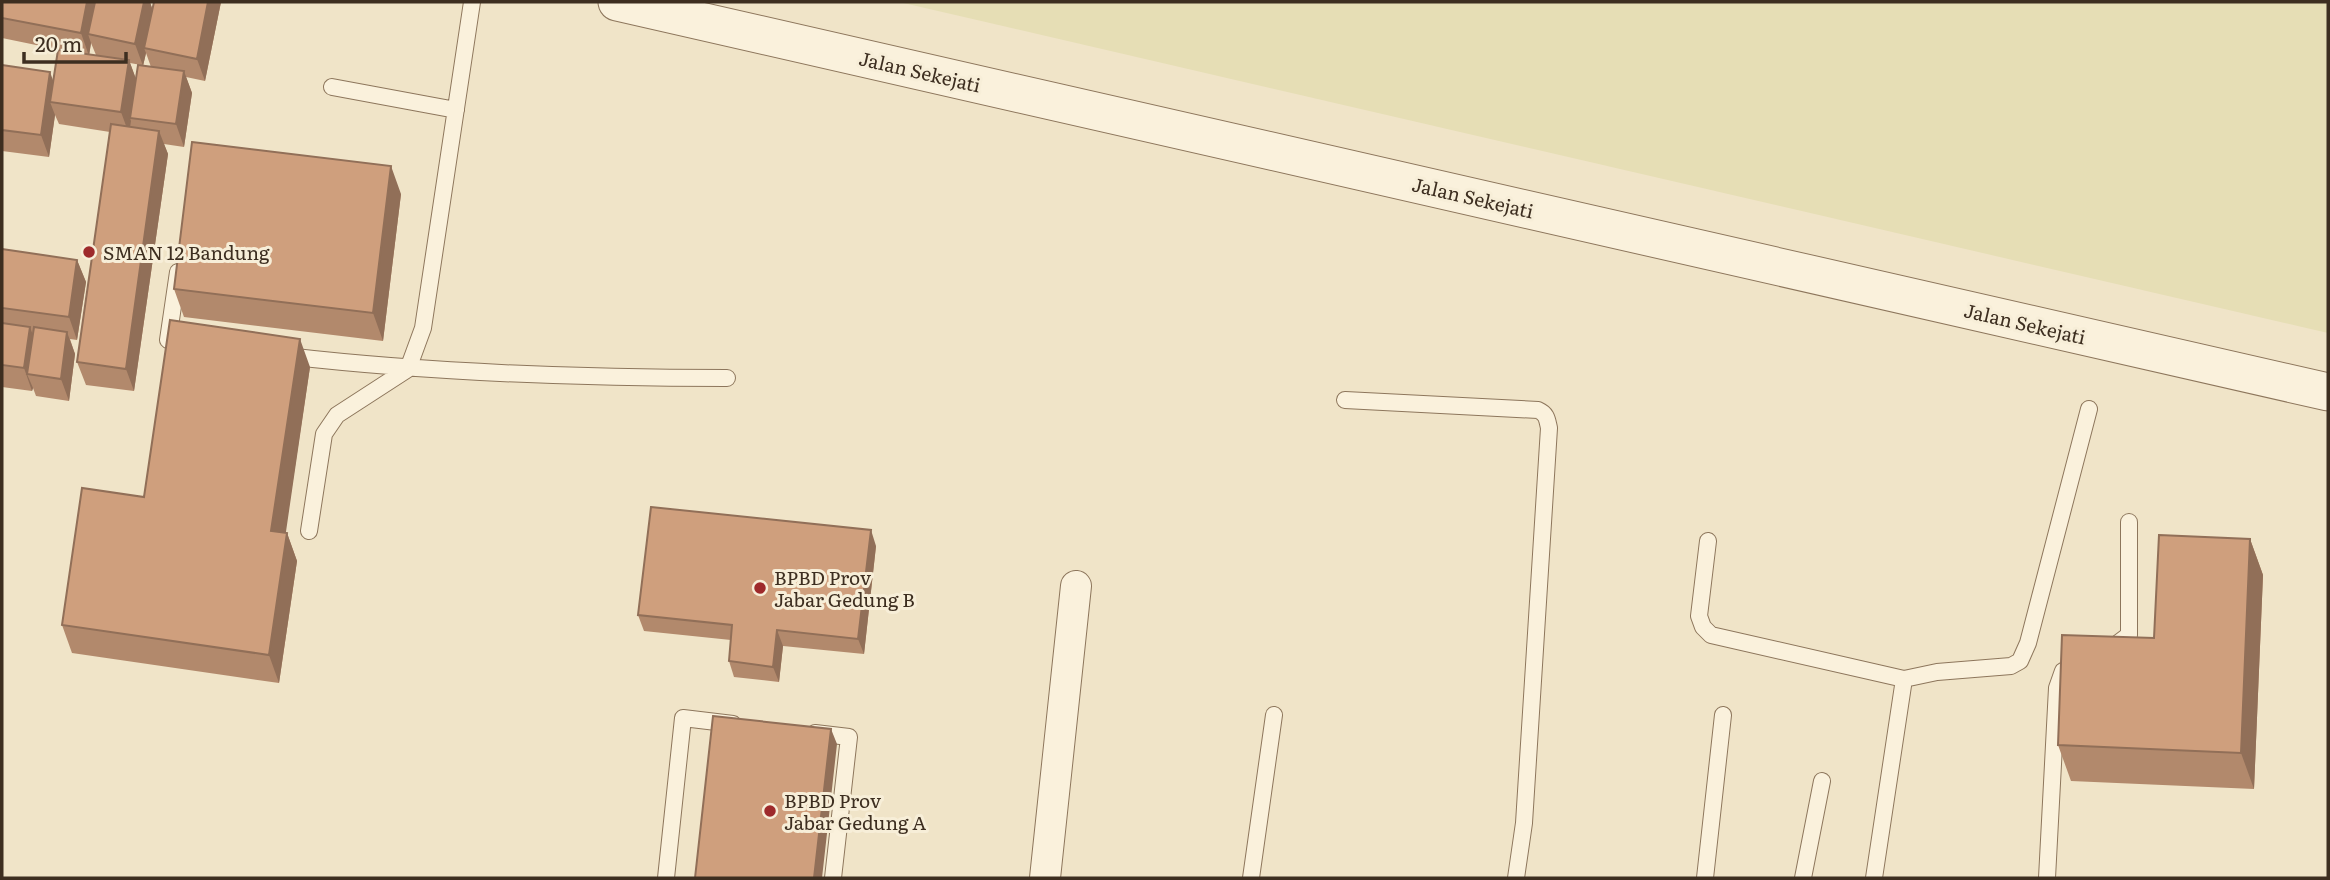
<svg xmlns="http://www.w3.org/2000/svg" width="2330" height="880" font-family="Literata,serif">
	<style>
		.farmland { fill: #e6deb5 }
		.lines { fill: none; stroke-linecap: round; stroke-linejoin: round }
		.service-casing { stroke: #8d765c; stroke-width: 18 }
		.minor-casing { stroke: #8d765c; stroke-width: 32 }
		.tertiary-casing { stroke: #8d765c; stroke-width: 39 }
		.service { stroke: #faf1dc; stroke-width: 16 }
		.minor { stroke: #faf1dc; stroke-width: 30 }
		.tertiary { stroke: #faf1dc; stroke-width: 37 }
		.wall { fill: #b2896c; fill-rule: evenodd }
		.shaded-wall { fill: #916f58 }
		.building { fill: #cf9f7d; stroke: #916f58; stroke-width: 2 }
		.poi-dot { fill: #9e2a2b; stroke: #f7eed8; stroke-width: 2.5 }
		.labels { text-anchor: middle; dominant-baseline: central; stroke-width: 6; stroke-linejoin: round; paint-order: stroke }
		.street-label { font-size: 19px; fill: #3d2e20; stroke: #f7eed8 }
		.poi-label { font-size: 19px; fill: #3d2e20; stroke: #f7eed8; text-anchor: start }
	</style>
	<rect width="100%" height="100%" fill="#f0e4c8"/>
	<path class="farmland" d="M899,2H2328V333Z"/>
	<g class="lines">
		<g class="service-casing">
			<path id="service" d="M332,87L456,110
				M168,340L178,272
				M286,356C433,373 579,378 727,378
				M1345,400L1538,410C1547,414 1547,419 1549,428L1524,823L1516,878
				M309,531L324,434L337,415L408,369L423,328L472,2
				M1708,541L1699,616L1703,627L1711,635L1904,679L1937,672L2011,666L2020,661L2028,643L2089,409
				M2109,650L2129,635V522
				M815,733L849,737L833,878
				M666,878L683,718L733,724
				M1251,878L1274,715
				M1705,878L1723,715
				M1803,878L1822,781
				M1874,878L1904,679
				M2047,878L2057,688L2063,671L2076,665"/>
		</g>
		<g class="minor-casing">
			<path id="minor" d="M1045,878L1076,586"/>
		</g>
		<g class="tertiary-casing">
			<path id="tertiary" d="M617,2L2328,392"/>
		</g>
		<use href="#service" class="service"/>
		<use href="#minor" class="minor"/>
		<use href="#tertiary" class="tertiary"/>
	</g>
	<path class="wall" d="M2,2H150L152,9L154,2H221L205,81L186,77L192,93L184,147L164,144L168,154L134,391L86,385L77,362L110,132L59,124L55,115L49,157L2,151V65L53,81L70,52L2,38ZM91,43L96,55H89ZM146,53L151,67L143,66ZM130,63L141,65L136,79Z
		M401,194L383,341L184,317L174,289Z
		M2,249L77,260L86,282L77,340L70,339L75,354L69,401L36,396L33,388L32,391L2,387Z
		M310,367L285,533H287L297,561L279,683L72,653L62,625Z
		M2250,539L2263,575L2254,789L2071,781L2058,745Z
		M876,546L864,654L783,646L779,682L734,677L729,661L731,640L644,631L638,615Z"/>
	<path class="shaded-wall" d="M87,2H97L88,34L91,43L89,56L81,33Z
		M144,2H150L154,14L144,48L146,53L143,66L135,44Z
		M208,2H221L205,81L197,59Z
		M129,60L137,82L130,118L131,121L129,134L121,112Z
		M184,71L192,93L184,147L176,124Z
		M50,72L58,94L50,102L55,115L49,157L41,135Z
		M159,131L168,154L134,391L126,369Z
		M391,166L401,194L383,341L373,313Z
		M77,260L86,282L77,340L69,317Z
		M30,327L38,349L27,374L33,388L32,391L24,368Z
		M67,332L75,354L69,401L61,379Z
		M300,339L310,367L282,559L271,531Z
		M871,530L876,546L864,654L858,639Z
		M287,533L297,561L279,683L269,655Z
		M2250,539L2263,575L2254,789L2241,753Z
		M777,630L783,646L779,682L773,667Z
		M831,729L837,744L822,878H814Z"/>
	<path class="building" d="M2,2H87L81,33L2,18Z
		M95,2H144L135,44L88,34Z
		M154,2H208L197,59L144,48Z
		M58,50L129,60L121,112L50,102Z
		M2,65L50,72L41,135L2,130Z
		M138,65L184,71L176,124L130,118Z
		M111,124L159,131L126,369L77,362Z
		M192,142L391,166L373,313L174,289Z
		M2,249L77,260L69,317L2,308Z
		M170,320L300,339L271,531L287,533L269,655L62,625L82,488L144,497Z
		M2,323L30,327L24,368L2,365Z
		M34,327L67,332L61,379L27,374Z
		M651,507L871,530L858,639L777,630L773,667L729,661L732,625L638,615Z
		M2159,535L2250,539L2241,753L2058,745L2062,635L2154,638Z
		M713,716L831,729L814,878H695Z"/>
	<g class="poi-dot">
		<circle cx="89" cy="252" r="7"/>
		<circle cx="760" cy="588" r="7"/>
		<circle cx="770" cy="811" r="7"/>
	</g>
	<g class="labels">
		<g class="street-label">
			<text transform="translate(920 71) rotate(13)">Jalan Sekejati</text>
			<text transform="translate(1473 197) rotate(13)">Jalan Sekejati</text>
			<text transform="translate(2025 323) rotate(13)">Jalan Sekejati</text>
		</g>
		<g class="poi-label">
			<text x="103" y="252">SMAN 12 Bandung</text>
			<text x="774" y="577">BPBD Prov<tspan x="774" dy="22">Jabar Gedung B</tspan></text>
			<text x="784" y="800">BPBD Prov<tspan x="784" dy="22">Jabar Gedung A</tspan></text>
		</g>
	</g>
	<rect width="2330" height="880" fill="none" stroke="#3d2e20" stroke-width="7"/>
	<path d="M24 52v10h102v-10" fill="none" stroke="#3d2e20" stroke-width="3.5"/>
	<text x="35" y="52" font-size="21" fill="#3d2e20" stroke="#f7eed8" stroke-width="5" paint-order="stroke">20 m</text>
</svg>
